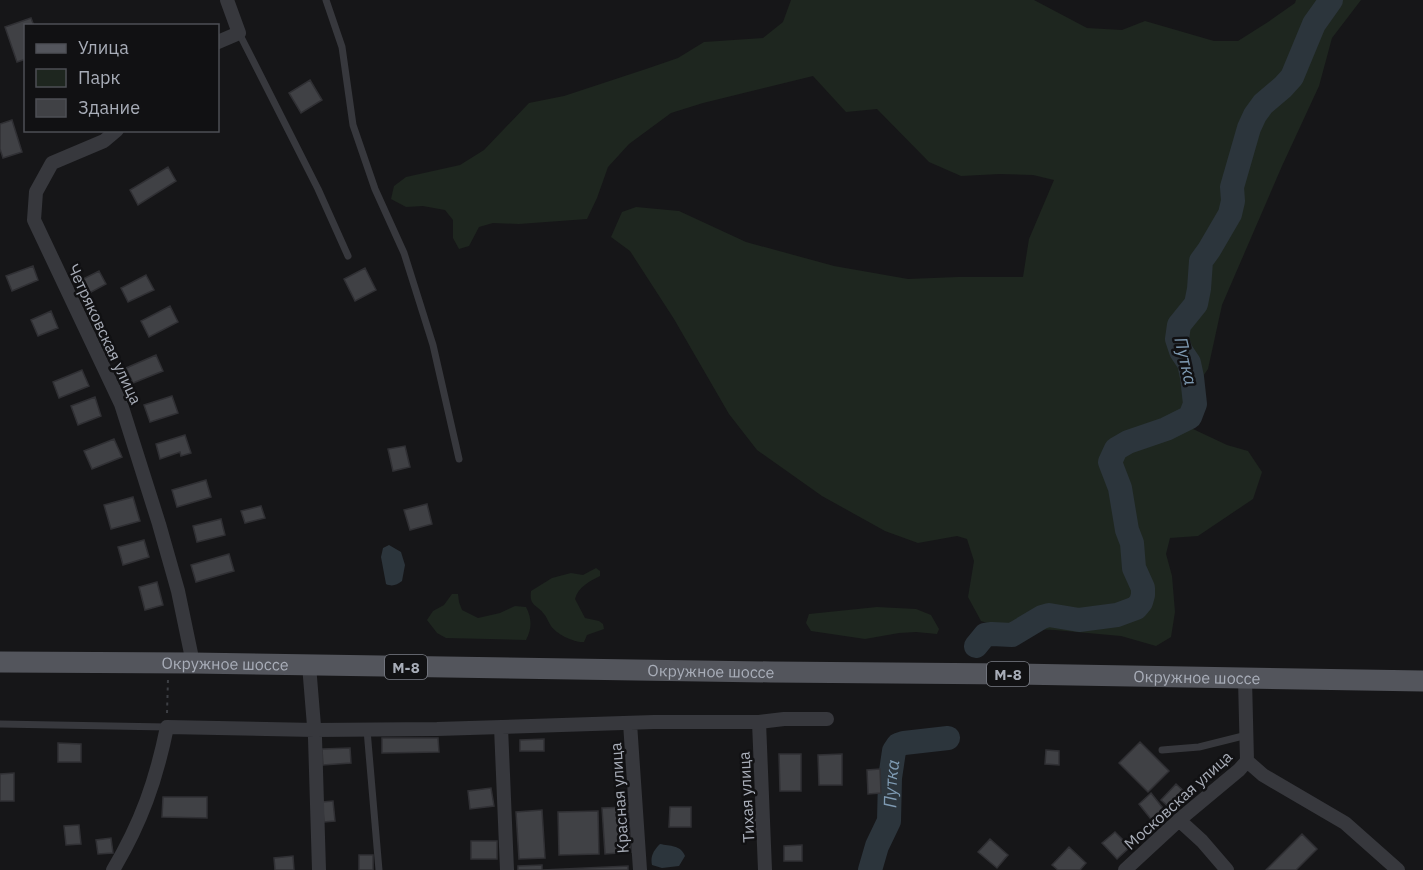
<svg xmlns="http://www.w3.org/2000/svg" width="1423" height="870" font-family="'IBM Plex Sans',sans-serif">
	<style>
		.green { fill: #1e261f }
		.water { fill: #2c353c }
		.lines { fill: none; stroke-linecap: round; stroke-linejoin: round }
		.river { stroke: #2c353c; stroke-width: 24 }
		.building { fill: #404145; stroke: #303034; stroke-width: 1.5 }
		.path { stroke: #3d3f44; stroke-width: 2; stroke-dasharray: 3 4.5; stroke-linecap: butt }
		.lane { stroke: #37383d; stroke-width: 7 }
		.street { stroke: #37383d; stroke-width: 14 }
		.primary { stroke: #53555c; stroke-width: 21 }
		.labels { text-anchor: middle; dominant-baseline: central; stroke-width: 5; stroke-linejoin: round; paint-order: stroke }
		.shield { fill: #111113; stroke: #7b7e86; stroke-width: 1.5 }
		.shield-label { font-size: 15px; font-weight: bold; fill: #a8adb8 }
		.street-label { font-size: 16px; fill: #a8adb8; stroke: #111113 }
		.water-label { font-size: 18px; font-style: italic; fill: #7f9bb3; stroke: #111113 }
	</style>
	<rect width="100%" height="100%" fill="#161618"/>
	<path class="green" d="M791,0H1034L1087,28L1122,30L1145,21L1214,41H1238L1268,22L1295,3L1296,0H1361L1332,38L1319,86L1282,166L1222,305L1208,369L1183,405L1193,429L1227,445L1248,451L1262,472L1253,499L1198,536L1170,538L1166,554L1172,576L1175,612L1171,637L1156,646L1121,636L1055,630L1003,628L981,621L968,597L974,561L967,539L957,536L918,543L885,531L822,496L757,450L729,414L674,319L630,251L611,237L622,212L636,207L679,211L746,242L834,266L908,279L958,277H1023L1029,239L1054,180L1033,175L999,174L961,176L929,162L877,109L846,112L813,76L703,103L671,113L629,144L608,167L597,198L587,219L519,224L493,223L479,227L469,246L459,249L453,238V220L445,210L423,206L406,207L391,199L394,186L406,177L460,165L484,150L529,103L564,96L646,69L678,58L704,42L763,38L783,22Z
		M596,568L600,571V576C590,581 578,587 575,599L585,618L599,621L603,624L604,629L587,635L584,642C575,643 556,634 551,626C548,622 547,617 544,614C537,604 529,607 531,591L552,578L571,573L583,575Z
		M452,594H458L459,602L462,610L478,618L500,613L515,606L526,607C532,619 532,628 526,640L446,638L437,633L427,620L433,611L444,605Z
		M877,607L916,609L931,615L939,629L937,634L916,632L899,633L865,639L811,631L806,623L809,614Z"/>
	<path class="water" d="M389,545L401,552L405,565L402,581C397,585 392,587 386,584L381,557L383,548Z
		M660,844C670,846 681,845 685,856L679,866L662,868L652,865C650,856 654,850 660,844Z"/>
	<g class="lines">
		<g class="river">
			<path d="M976,646L985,635L992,634L1012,635L1042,617L1049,615L1079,620L1117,615L1136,608L1141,602L1143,595V588L1134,568L1132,543L1127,530L1120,488L1110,462L1116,449L1128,442L1166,429L1190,417L1195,404L1192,377L1189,363L1181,351L1177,339L1179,325L1196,304L1199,289L1201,261L1209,250L1230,214L1233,201L1232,187L1249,128L1255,115L1263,104L1283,87L1292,77L1314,24L1331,0"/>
			<path id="s1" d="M870,870L877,846L889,821L890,778L894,751L898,745L904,743L948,738"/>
		</g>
	</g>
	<path class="building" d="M31,18L34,26H26V59L17,62L5,27Z
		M310,80L322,100L301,113L289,93Z
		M12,120L22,152L3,158L0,149V124Z
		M168,167L176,181L138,205L130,190Z
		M33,266L38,280L12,291L6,276Z
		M365,268L376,290L355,301L344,279Z
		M99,271L106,284L82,297L75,283Z
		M146,275L154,290L128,302L121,288Z
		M170,306L178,322L149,337L141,321Z
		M51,311L58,328L38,336L31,320Z
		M156,355L163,371L133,383L126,368Z
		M82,370L89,386L59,398L53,382Z
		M172,396L178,413L150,422L144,405Z
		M95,397L101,416L78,425L71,406Z
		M185,435L191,453L181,456L180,452L160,459L156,444Z
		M114,439L122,457L92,469L84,451Z
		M405,446L410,467L393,471L388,449Z
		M206,480L211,497L177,507L172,490Z
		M133,497L140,521L111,529L104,505Z
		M427,504L432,524L410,530L404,510Z
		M261,506L265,518L245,523L241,511Z
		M221,519L225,535L197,542L193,526Z
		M144,540L149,557L123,565L118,547Z
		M229,554L234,571L196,582L191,565Z
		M157,582L163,605L145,610L139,587Z
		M382,738H438L439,752L382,753Z
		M544,739V751H520V740Z
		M1140,742L1169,771L1148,792L1119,763Z
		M58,743L81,744V762H58Z
		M350,748L351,763L323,765L322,749Z
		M1046,750L1059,751V765L1045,764Z
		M779,754H801V791H780Z
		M842,754V785H819L818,755Z
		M880,769L881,793L868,794L867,770Z
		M14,773V801H0V774Z
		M1176,784L1187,794L1172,810L1161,800Z
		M491,788L494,806L470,809L468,791Z
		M1151,793L1166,812L1154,823L1139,804Z
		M163,797H207V818L162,817Z
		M333,801L335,821L324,822L322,802Z
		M628,807L631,852L605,854L602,808Z
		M670,807H691V827H669Z
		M542,810L545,858L519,859L516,812Z
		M598,811L599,854L559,855L558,812Z
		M759,815L760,832L746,833L745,817Z
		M79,825L81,844L66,845L64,826Z
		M1115,832L1130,847L1117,859L1102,843Z
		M1302,834L1317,849L1296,870H1266Z
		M111,838L113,853L98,854L96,840Z
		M990,839L1008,855L997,868L978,852Z
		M471,841H497V859H471Z
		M802,845V861H784V846Z
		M1069,847L1086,863L1080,870H1058L1052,865Z
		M359,855H373V870H359Z
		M293,856L294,870H275L274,858Z
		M542,865V870L628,866V870H518V866Z"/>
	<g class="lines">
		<path class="path" d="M167,713L168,679"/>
		<path class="lane" d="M326,0L342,47L353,125L375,189L404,253L433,345L459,459
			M239,33L318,189L348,256
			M0,724L167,727
			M367,730L379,870
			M1162,750L1199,747L1247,735"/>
		<path class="street" d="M218,42L239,33L227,0
			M117,130L104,141L52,163L36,192L34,220L121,404L159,524L178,591L193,663
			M309,665L315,738L319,870
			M759,722L765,870
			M630,723L640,870
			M501,727L507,870
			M1247,761L1263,775L1345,823L1398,870
			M1179,820L1202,841L1227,870
			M113,870C141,823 156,781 167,727L315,730L437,729L654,722H759L784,719H827
			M1125,870L1179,820L1239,770L1247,761L1245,679"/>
		<path class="primary" id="s2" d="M0,662L193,663L771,672L1013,674L1423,681"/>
	</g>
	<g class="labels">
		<g class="shield">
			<rect x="385" y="655" width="42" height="24" rx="4.5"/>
			<rect x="987" y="662" width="42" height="24" rx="4.5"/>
		</g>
		<g class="shield-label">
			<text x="406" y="667">М-8</text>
			<text x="1008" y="674">М-8</text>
		</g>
		<g class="street-label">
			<text transform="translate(105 334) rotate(65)">Четряковская улица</text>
			<text stroke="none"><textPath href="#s2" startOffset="225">Окружное шоссе</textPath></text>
			<text stroke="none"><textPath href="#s2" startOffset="711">Окружное шоссе</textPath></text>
			<text stroke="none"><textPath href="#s2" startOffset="1197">Окружное шоссе</textPath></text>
			<text transform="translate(746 797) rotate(-93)">Тихая улица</text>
			<text transform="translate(619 798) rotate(-94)">Красная улица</text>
			<text transform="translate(1178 800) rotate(-42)">Московская улица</text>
		</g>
		<g class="water-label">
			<text transform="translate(1186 361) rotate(77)">Путка</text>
			<text stroke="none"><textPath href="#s1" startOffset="90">Путка</textPath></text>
		</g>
	</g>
	<rect x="24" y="24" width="195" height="108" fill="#111113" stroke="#4d4f55" stroke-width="1.5"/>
	<rect x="36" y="44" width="30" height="9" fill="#53555c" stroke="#4d4f55" stroke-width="1.5"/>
	<text x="78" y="54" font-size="18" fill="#a8adb8">Улица</text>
	<rect x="36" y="69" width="30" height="18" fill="#1e261f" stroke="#4d4f55" stroke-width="1.5"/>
	<text x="78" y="84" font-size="18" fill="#a8adb8">Парк</text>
	<rect x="36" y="99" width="30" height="18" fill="#404145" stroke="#4d4f55" stroke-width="1.5"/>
	<text x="78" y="114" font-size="18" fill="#a8adb8">Здание</text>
</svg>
